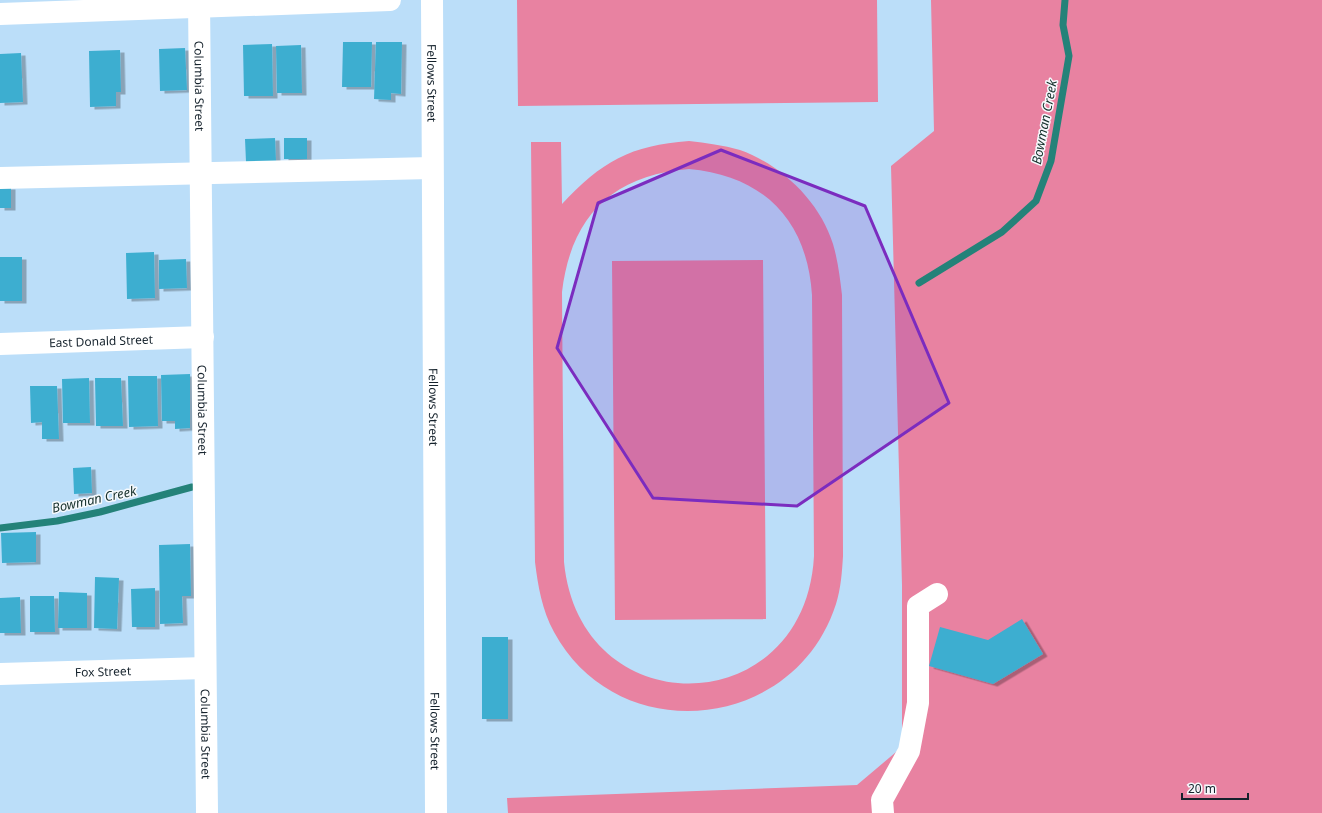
<svg xmlns="http://www.w3.org/2000/svg" width="1322" height="813" font-family="'Noto Sans',sans-serif">
	<style>
		.green { fill: #e882a1; fill-rule: evenodd }
		.lines { fill: none; stroke-linecap: round; stroke-linejoin: round }
		.stream { stroke: #248279; stroke-width: 7 }
		.building { fill: #3eaed0; filter: url(#shadow) }
		.minor { stroke: #fff; stroke-width: 22 }
		.marked { fill: #7b2cbf; fill-opacity: 0.2; stroke: #7b2cbf; stroke-width: 3; stroke-linejoin: round }
		.labels { text-anchor: middle; dominant-baseline: central; stroke-width: 3; stroke-linejoin: round; paint-order: stroke }
		.street-label { font-size: 12px; fill: #15222c; stroke: #f7fafd }
		.water-label { font-size: 13px; font-style: italic; fill: #17312d; stroke: #f7fafd }
	</style>
	<defs>
		<filter id="shadow"><feDropShadow dx="4.5" dy="2.5" stdDeviation="0" flood-color="#0004"/></filter>
	</defs>
	<rect width="100%" height="100%" fill="#bbdef9"/>
	<path class="green" d="M517,0H877L878,102L518,106Z
		M931,0H1322V813H508L507,798L857,785L902,747V585L891,166L934,131Z
		M689,141C706,143 723,145 740,150C782,165 820,202 833,244C838,261 840,278 842,295L843,556C842,572 841,588 836,604C795,732 618,750 554,632C542,610 538,586 535,562L531,142H561L562,204C601,162 631,145 689,141ZM689,169C764,176 807,220 812,295L814,556C805,723 580,727 564,562L562,292C571,216 613,175 689,169Z
		M763,260L766,619L615,620L612,261Z"/>
	<g class="lines">
		<path class="stream" d="M919,283L1002,232L1036,201L1051,161L1069,56L1063,25L1065,0
			M0,528L57,521L100,512L192,487"/>
	</g>
	<path class="building" d="M343,42H372L371,87H342Z
		M376,42H402L401,94L391,93V100L374,99Z
		M272,44L273,96H244L243,45Z
		M301,45L302,93H277L276,46Z
		M185,48L187,90L160,91L159,49Z
		M120,50L121,92H116V106L90,107L89,51Z
		M21,53L23,102L0,103V54Z
		M275,138L276,161L246,162L245,139Z
		M284,138H307V159H284Z
		M0,187H11V208H0Z
		M154,252L155,298L127,299L126,253Z
		M0,257H22V301H0Z
		M186,259L187,288L159,289V260Z
		M190,374V428L175,429V421H162L161,375Z
		M128,376H157L158,426L129,427Z
		M89,378L90,423H63L62,379Z
		M95,378H121L123,426H96Z
		M30,386H57L59,439H42V422L31,423Z
		M91,467L92,493L74,494L73,468Z
		M36,532V562L2,563L1,533Z
		M190,544L191,596H182L183,623L160,624L159,545Z
		M95,577L119,578L117,629L94,628Z
		M155,588V627H132L131,589Z
		M59,592L87,593V628H58Z
		M30,596H54L55,632H30Z
		M20,597L21,633H0V598Z
		M1022,619L1043,654L993,684L929,666L940,627L988,640Z
		M482,637H508V719H482Z"/>
	<g class="lines">
		<g class="minor">
			<path id="s1" d="M199,0L207,813"/>
			<path id="s2" d="M432,0L436,813"/>
			<path d="M0,14L390,0"/>
			<path d="M0,178L432,168"/>
			<path id="s3" d="M0,344L203,337"/>
			<path id="s4" d="M0,674L205,668"/>
			<path d="M883,813L882,800L909,751L918,703V606L937,594"/>
		</g>
	</g>
	<path class="marked" d="M721,150L865,206L949,403L797,506L653,498L557,348L598,203Z"/>
	<g class="labels">
		<g class="street-label">
			<text stroke="none"><textPath href="#s2" startOffset="83">Fellows Street</textPath></text>
			<text stroke="none"><textPath href="#s1" startOffset="86">Columbia Street</textPath></text>
			<text stroke="none"><textPath href="#s3" startOffset="101">East Donald Street</textPath></text>
			<text stroke="none"><textPath href="#s2" startOffset="407">Fellows Street</textPath></text>
			<text stroke="none"><textPath href="#s1" startOffset="410">Columbia Street</textPath></text>
			<text stroke="none"><textPath href="#s4" startOffset="103">Fox Street</textPath></text>
			<text stroke="none"><textPath href="#s2" startOffset="731">Fellows Street</textPath></text>
			<text stroke="none"><textPath href="#s1" startOffset="734">Columbia Street</textPath></text>
		</g>
		<g class="water-label">
			<text transform="translate(1044 122) rotate(-79)">Bowman Creek</text>
			<text transform="translate(94 499) rotate(-12)">Bowman Creek</text>
		</g>
	</g>
	<path d="M1182 793v6h66v-6" fill="none" stroke="#15222c" stroke-width="2"/>
	<text x="1188" y="793" font-size="12" fill="#15222c" stroke="#f7fafd" stroke-width="3" paint-order="stroke">20 m</text>
</svg>
